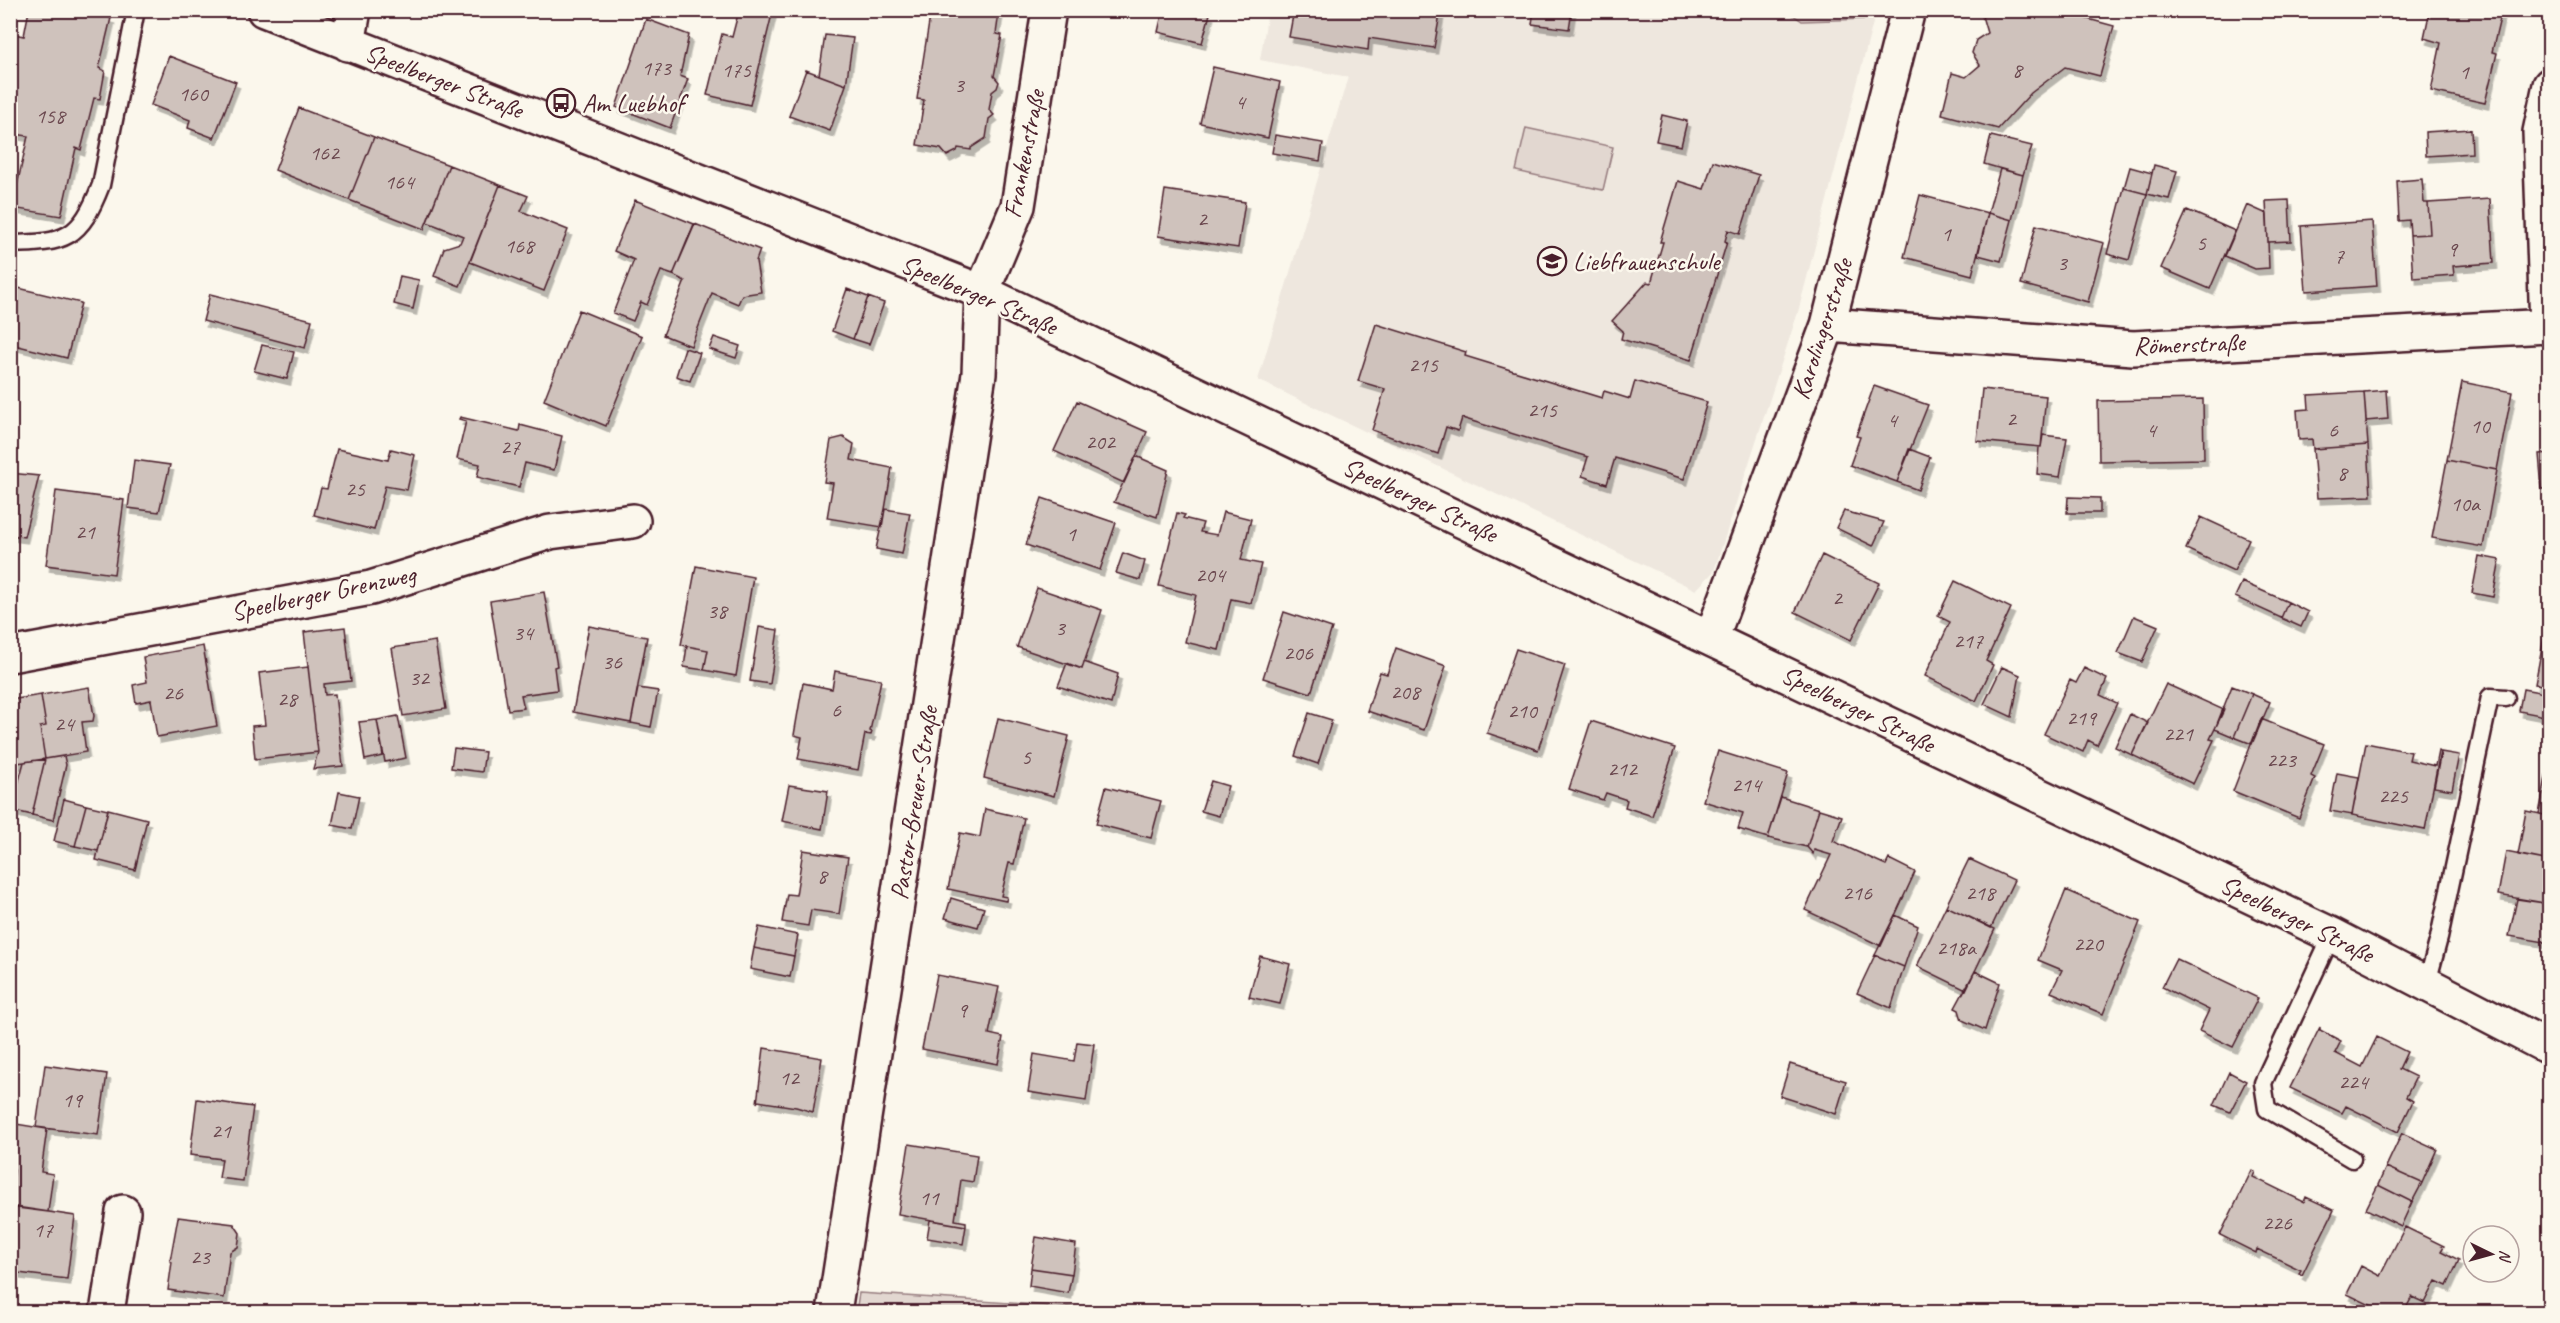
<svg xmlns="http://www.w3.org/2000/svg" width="2560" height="1323" font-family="Caveat,sans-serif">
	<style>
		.built { fill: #eee7de }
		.green { fill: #e2d7d0; stroke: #967b7e; stroke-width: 1.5 }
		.building { fill: #cfc2bc; stroke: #4a1f2b; stroke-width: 1.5; filter: url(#shadow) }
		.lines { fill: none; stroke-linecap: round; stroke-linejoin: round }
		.lane-casing { stroke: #4a1f2b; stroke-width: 21 }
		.street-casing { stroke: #4a1f2b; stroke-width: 38 }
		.lane { stroke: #fbf7ec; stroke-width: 16 }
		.street { stroke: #fbf7ec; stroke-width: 33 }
		.labels { text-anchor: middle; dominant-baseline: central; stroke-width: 5; stroke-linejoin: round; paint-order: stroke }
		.number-label { font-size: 22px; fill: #6b484f }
		.street-label { font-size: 26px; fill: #4a1f2b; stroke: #fbf7ec }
		.poi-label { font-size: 26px; fill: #4a1f2b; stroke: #fbf7ec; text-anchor: start }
	</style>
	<defs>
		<filter id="shadow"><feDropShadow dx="3.5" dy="6" stdDeviation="0" flood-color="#0004"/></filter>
	</defs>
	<rect width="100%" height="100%" fill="#fbf7ec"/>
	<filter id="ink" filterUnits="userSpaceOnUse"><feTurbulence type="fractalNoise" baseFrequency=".0167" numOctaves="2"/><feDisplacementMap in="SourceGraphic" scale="12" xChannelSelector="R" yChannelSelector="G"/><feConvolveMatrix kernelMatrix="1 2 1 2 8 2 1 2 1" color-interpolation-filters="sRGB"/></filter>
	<g filter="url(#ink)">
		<path class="built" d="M1268,11H1876L1798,312L1714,571L1696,590L1258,380L1348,77L1260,60Z"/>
		<path class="green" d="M1787,11H1786H1867L1866,19L1802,21Z
			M1526,128L1613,147L1603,190L1516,171Z
			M859,1293L1083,1308L1084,1312H856Z"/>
		<path class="building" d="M29,10H80L111,18L99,68L105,71L100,99L94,98L81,150L76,148L61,216L12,208L28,136L10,133V33L24,36Z
			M739,10H773L750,105L707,95L722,34L732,37Z
			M931,10H984L999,13L996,34L1002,35L994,76L999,82L997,88L992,92L989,110L994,115L989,119L986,138L971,148V150L958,148L957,151L947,156L941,149L917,145L924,100L917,99Z
			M1163,10H1195L1210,14L1202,43L1158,32Z
			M1294,10H1425L1440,14L1434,48L1369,38L1368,50L1289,37Z
			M1534,10H1572L1569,29L1532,24Z
			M1983,10H2075L2081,17L2114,26L2100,76L2065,67L2031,93L1998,129L1942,114L1952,73L1966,77L1980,65L1972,53L1976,40L1987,33L1982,16Z
			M2430,10H2485L2501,14L2492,52L2497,53L2485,103L2431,91L2441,43L2424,38Z
			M646,19L689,35L680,76L688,79L670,128L616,107Z
			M825,35L853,38L846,85L819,75Z
			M169,56L236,82L214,138L188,128L190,120L151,105Z
			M1213,67L1280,82L1268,138L1200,123Z
			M806,70L846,85L830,131L789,116Z
			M299,108L374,137L349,200L275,170Z
			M1662,115L1687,121L1681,146L1656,141Z
			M2471,129L2472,153L2426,156L2425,132Z
			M1275,135L1323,143L1320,161L1272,153Z
			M1991,136L2032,146L2023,175L1984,164Z
			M374,137L449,165L424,229L349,200Z
			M1713,161L1759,175L1740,234L1728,230L1725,241L1727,242L1691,360L1621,339L1623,331L1612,321L1647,282L1651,283L1663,242H1660L1678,181L1704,189Z
			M449,165L500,185L460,286L434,276L444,248L460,243L463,236L427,222Z
			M2154,165L2177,171L2169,199L2147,194Z
			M2130,167L2152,173L2147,194L2124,188Z
			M2000,169L2023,175L2012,220L1988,213Z
			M2422,179L2424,203H2428L2430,234L2410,235L2409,220L2399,221L2397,181Z
			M500,185L528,196L521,211L568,230L544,291L470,262Z
			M2124,188L2147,194L2129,260L2107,254Z
			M1165,190L1245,202L1238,248L1158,236Z
			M1920,195L1988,213L1972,275L1904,257Z
			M2490,199L2494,263L2453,266L2454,275L2413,278L2410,235L2430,234L2428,203Z
			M635,200L694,224L673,275L661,271L647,305L641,302L633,321L613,313L634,260L614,251Z
			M2289,200L2291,241L2268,242L2266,201Z
			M2247,205L2267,214L2269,268L2255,269L2225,256Z
			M2187,210L2235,231L2210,289L2161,268Z
			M1988,213L2012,220L2001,261L1978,255Z
			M2372,221L2377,286L2306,291L2301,226Z
			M695,224L760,250L756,261L761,292L742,295L738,304L712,293L691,346L663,335L685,281L673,275Z
			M2036,225L2104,243L2088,302L2021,284Z
			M400,276L419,280L413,309L394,304Z
			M10,286L81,303L67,358L10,344Z
			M847,289L868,297L853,339L832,331Z
			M210,294L312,320L305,348L203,321Z
			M868,297L884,303L869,344L853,339Z
			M579,310L642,336L606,426L544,400Z
			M1376,324L1466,352L1465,356L1602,398L1604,391L1630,399L1635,381L1707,402L1684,479L1615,458L1607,484L1582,476L1588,457L1462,418L1458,431L1446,427L1438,454L1372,430L1385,389L1358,381Z
			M714,337L740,346L736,358L709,349Z
			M262,345L294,352L287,379L254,371Z
			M685,348L700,353L690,381L676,376Z
			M2462,382L2512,392L2497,470L2447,460Z
			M1874,386L1928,405L1897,482L1850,465L1860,437L1856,436Z
			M1982,389L2046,396L2041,447L1977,441Z
			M2386,390L2388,419L2366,421L2364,392Z
			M2364,392L2368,445L2313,449L2312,439L2299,440L2297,410L2309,409L2308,395Z
			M2203,399L2204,459L2099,461L2098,401Z
			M1077,401L1147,432L1124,483L1054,451Z
			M460,417L519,431L520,425L562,436L554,470L525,463L519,487L477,477L480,464L457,459L466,421L459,419Z
			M2043,435L2067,438L2060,477L2037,474L2039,447H2041Z
			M843,437L854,444L851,460L892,468L882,527L827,518L833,483L824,482L831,440Z
			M2368,445L2371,496L2317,498L2313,449Z
			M337,449L388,460L391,449L415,455L407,490L385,486L374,530L314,515L321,488L327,489Z
			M1909,449L1930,457L1918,490L1897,482Z
			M2550,453V489H2542L2539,454Z
			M1136,456L1168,470L1157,517L1114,502Z
			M134,460L170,465L159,512L128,508Z
			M2447,460L2497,470L2483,547L2432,538Z
			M10,473L39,476L24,537L10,535Z
			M56,491L124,500L114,574L46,565Z
			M2068,497L2100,498V513H2067Z
			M1042,498L1116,523L1100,570L1026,545Z
			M885,509L910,513L902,554L876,549Z
			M1844,511L1884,522L1873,546L1836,528Z
			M1223,512L1251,519L1241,560L1261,564L1251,603L1231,599L1219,650L1185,642L1196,595L1159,586L1177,513L1185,515L1183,518L1203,523L1200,532L1217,535Z
			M2201,517L2249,539L2234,571L2186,549Z
			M1123,553L1145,561L1140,580L1116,573Z
			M1822,555L1879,583L1851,640L1795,612Z
			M2479,556L2500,560L2493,597L2472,593Z
			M696,566L753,577L736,676L704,670L708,650L681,645Z
			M1955,581L2011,608L1986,661L1993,665L1976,701L1925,676L1950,622L1938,616Z
			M2242,582L2288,602L2281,618L2235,597Z
			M1037,588L1102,610L1082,669L1017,647Z
			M544,592L557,666L554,667L557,690L521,695L524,708L508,710L490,601Z
			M2288,602L2308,612L2301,627L2281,618Z
			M1284,612L1332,628L1311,693L1263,678Z
			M2134,616L2158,626L2142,662L2118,653Z
			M589,626L647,637L631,723L573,712Z
			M345,627L351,681L324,684L325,695L335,694L343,766L313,769L318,752L304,632Z
			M759,627L778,630L770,684L750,681Z
			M2544,636L2550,637V686L2535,684Z
			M435,641L446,709L403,716L392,648Z
			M203,646L217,726L157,737L151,700L136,703L133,685L147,682L143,657Z
			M687,646L708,650L704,670L684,667Z
			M1396,648L1446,666L1424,730L1367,711L1380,672L1387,674Z
			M1516,649L1565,665L1538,750L1487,733Z
			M1084,662L1118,674L1111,704L1058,686L1067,663L1082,669Z
			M308,667L318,752L255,759L252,726L265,725L259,673Z
			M2002,667L2020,675L2012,717L1984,704Z
			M2084,668L2107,679L2100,695L2117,703L2097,745L2088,740L2083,752L2044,734L2070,680L2076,683Z
			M835,671L881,680L870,731L872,732L871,735L865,734L858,770L798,759L802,737L794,735L803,683L832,689Z
			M2166,684L2224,710L2210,739L2214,740L2193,784L2132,755Z
			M2232,686L2252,694L2234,737L2215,729Z
			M89,687L94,716L93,721L82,722L86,752L45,759L40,727L46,726L41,695Z
			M638,688L658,691L651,727L631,723Z
			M2523,689L2550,694V717L2519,711Z
			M2252,694L2270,702L2252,744L2234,737Z
			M41,695L46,726L40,727L45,759L10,764V700Z
			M1309,713L1332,720L1318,764L1295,756Z
			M2130,714L2148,723L2132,755L2115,747Z
			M398,716L406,758L385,762L377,720Z
			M998,718L1069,736L1054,796L984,778Z
			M2261,719L2324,744L2311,776L2315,778L2299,818L2233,791Z
			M377,720L383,756L365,760L359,722Z
			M1591,721L1675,748L1652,816L1625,807L1627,800L1606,793L1603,800L1569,789Z
			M2366,743L2411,752L2409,760L2435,766L2438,751L2440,752L2425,830L2352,815Z
			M454,748L485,752L482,772L451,768Z
			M1718,751L1788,773L1768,838L1738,829L1743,813L1703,801Z
			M2441,752L2459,755L2452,790L2434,787Z
			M64,756L66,765L53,820L32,815L45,759Z
			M45,759L32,815L11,810L24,762Z
			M2547,772H2550V816L2539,814Z
			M2337,773L2359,777L2352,815L2330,811Z
			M1211,781L1228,786L1219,816L1201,811Z
			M789,785L828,791L822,829L782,821Z
			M1106,787L1161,801L1151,838L1096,824Z
			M339,792L359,796L352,829L332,825Z
			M1781,797L1819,809L1807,847L1768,838Z
			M64,799L86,805L75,846L54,841Z
			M86,805L108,810L98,851L75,846Z
			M108,809L147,819L135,870L96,860Z
			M985,809L1024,818L1014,864L1009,863L1001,896L1007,897L1006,901L948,889L960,833L980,837Z
			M1819,809L1842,816L1833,841L1886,865L1889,859L1915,872L1881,946L1805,910L1831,855L1814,850L1813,854L1807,847Z
			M2526,811L2550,816V861L2518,855Z
			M803,850L848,857L839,914L811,910L808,926L782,922L787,894L796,895Z
			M2506,852L2550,861V904L2498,895Z
			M1969,859L2014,880L1991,928L1946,906Z
			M2066,890L2140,922L2103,1014L2051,992L2062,970L2038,960Z
			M951,898L984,908L978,927L945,918Z
			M2517,899L2550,904V943L2509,936Z
			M1946,906L1995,929L1966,990L1917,966Z
			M1895,915L1918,926L1904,967L1875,955Z
			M759,927L798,935L794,956L754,948Z
			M754,948L794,956L790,977L750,969Z
			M1875,955L1904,967L1891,1008L1857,993Z
			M1260,956L1290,964L1280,1004L1249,997Z
			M2176,959L2258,998L2233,1047L2199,1031L2209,1010L2162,987Z
			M1975,971L2000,983L1985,1030L1962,1020L1959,1010L1955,1008Z
			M937,975L999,987L989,1034L1003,1037L998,1064L922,1049Z
			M2320,1027V1030L2341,1041L2335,1053L2362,1067L2377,1037L2407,1052L2399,1069L2416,1077L2406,1097L2413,1101L2398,1132L2346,1106L2342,1113L2290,1088Z
			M1077,1042L1094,1044L1086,1101L1028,1092L1034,1054L1074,1061Z
			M764,1048L822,1058L813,1112L796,1107L758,1101L757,1103Z
			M1790,1064L1846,1081L1836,1114L1780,1096Z
			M45,1065L107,1074L98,1135L36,1127Z
			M2229,1072L2246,1081L2230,1112L2214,1105Z
			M197,1099L253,1107L243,1181L219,1178L222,1159L190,1155Z
			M10,1123L47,1129L41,1172L53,1174L48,1212L10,1207L14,1170L10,1169Z
			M2402,1133L2437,1149L2422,1183L2386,1167Z
			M909,1144L977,1155L973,1182L961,1180L955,1220L966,1222V1226L898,1214Z
			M2386,1167L2422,1183L2412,1202L2378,1185Z
			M2252,1170L2255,1172L2253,1177L2304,1202L2306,1197L2334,1210L2302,1275L2299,1273L2301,1270L2257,1249L2256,1253L2220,1235Z
			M2378,1185L2412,1202L2401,1226L2366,1209Z
			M16,1207L75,1216L67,1279L10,1272V1244Z
			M178,1217L234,1224L240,1233L238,1247L230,1252L224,1298L168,1290L172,1262L170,1261Z
			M930,1220L966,1226L963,1244L927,1238Z
			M2405,1227L2444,1246L2441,1251L2459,1260L2447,1286L2436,1281L2425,1303L2412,1297L2404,1312H2385L2347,1294L2361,1266L2380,1276Z
			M1036,1237L1076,1244L1072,1274L1031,1268Z
			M1031,1268L1072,1274L1068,1293L1029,1286Z"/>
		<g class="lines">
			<g class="lane-casing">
				<path id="lane" d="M10,244C66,243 80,239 101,185L136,10
					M2332,935L2263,1083L2267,1109L2352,1159
					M2427,983L2439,938L2490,697L2506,698"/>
			</g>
			<g class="street-casing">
				<path id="street" d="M264,10L982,292L2332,935L2550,1048
					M348,44L354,10
					M1828,325L2133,348L2550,326
					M2547,326L2540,132L2550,85
					M1711,639L1828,325L1908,10
					M10,655L371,588L550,532L633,521
					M107,1312L123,1212
					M834,1312L979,374L982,292L1018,206L1049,10"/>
			</g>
			<use href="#lane" class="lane"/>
			<use href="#street" class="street"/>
		</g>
	</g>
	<defs>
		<g id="bus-ring" transform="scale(1.5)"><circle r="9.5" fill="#fbf7ec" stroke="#4a1f2b" stroke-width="1.5"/><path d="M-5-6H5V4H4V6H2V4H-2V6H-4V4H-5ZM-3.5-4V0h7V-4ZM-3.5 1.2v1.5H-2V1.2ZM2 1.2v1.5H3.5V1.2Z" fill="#4a1f2b"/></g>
		<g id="school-ring" transform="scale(1.5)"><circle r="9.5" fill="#fbf7ec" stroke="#4a1f2b" stroke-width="1.5"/><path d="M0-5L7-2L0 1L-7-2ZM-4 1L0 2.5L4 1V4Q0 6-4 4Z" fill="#4a1f2b"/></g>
	</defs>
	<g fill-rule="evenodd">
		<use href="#bus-ring" x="561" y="103"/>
		<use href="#school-ring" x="1552" y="261"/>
	</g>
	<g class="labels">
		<g class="number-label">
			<text x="656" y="68">173</text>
			<text x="736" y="70">175</text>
			<text x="2017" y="70">8</text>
			<text x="2464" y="72">1</text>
			<text x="959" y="85">3</text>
			<text x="193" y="94">160</text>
			<text x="1240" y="102">4</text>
			<text x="50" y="116">158</text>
			<text x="324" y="153">162</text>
			<text x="399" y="182">164</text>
			<text x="1202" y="219">2</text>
			<text x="1946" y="234">1</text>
			<text x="2201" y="243">5</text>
			<text x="519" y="246">168</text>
			<text x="2452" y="249">9</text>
			<text x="2339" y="256">7</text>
			<text x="2062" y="263">3</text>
			<text x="1423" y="365">215</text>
			<text x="1542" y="410">215</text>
			<text x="2011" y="419">2</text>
			<text x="1892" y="420">4</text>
			<text x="2480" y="426">10</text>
			<text x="2151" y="430">4</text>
			<text x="2333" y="430">6</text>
			<text x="1100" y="442">202</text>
			<text x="510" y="447">27</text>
			<text x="2342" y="473">8</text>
			<text x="355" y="489">25</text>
			<text x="2465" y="504">10a</text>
			<text x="85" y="532">21</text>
			<text x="1071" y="534">1</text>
			<text x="1210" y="575">204</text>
			<text x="1837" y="598">2</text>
			<text x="717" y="611">38</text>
			<text x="1060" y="628">3</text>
			<text x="523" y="633">34</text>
			<text x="1968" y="641">217</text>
			<text x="1298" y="653">206</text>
			<text x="612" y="662">36</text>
			<text x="419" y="678">32</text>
			<text x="1405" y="692">208</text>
			<text x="173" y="693">26</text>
			<text x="287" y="699">28</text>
			<text x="836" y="710">6</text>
			<text x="1522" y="711">210</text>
			<text x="2081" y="718">219</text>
			<text x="64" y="724">24</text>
			<text x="2178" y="734">221</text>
			<text x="1026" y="757">5</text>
			<text x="2281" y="760">223</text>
			<text x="1622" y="769">212</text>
			<text x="1746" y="785">214</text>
			<text x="2393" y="796">225</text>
			<text x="822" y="876">8</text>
			<text x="1857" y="893">216</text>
			<text x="1980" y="893">218</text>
			<text x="2088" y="944">220</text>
			<text x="1956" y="948">218a</text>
			<text x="962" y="1010">9</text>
			<text x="789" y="1078">12</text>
			<text x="2353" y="1082">224</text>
			<text x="72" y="1100">19</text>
			<text x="221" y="1131">21</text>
			<text x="929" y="1198">11</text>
			<text x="2277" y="1223">226</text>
			<text x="43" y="1230">17</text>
			<text x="200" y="1257">23</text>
		</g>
		<g class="street-label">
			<text transform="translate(444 81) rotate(21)">Speelberger Straße</text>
			<text transform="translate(1024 154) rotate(-79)">Frankenstraße</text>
			<text transform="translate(979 295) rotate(23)">Speelberger Straße</text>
			<text transform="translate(1822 329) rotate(-72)">Karolingerstraße</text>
			<text transform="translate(2189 344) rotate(-2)">Römerstraße</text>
			<text transform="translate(1420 500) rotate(25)">Speelberger Straße</text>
			<text transform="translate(323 593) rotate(-12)">Speelberger Grenzweg</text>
			<text transform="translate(1858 709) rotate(26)">Speelberger Straße</text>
			<text transform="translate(914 803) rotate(-81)">Pastor-Breuer-Straße</text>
			<text transform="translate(2297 919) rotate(26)">Speelberger Straße</text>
		</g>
		<g class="poi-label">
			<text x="582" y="103">Am Luebhof</text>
			<text x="1573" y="261">Liebfrauenschule</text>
		</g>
	</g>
	<rect width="2560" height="1323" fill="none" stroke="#fbf7ec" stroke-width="36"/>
	<rect x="18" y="18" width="2524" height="1287" fill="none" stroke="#4a1f2b" stroke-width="2" filter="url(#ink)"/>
	<g transform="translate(2491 1254) rotate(95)"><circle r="28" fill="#fbf7ec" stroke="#b4a19f" stroke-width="1.5"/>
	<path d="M0-4.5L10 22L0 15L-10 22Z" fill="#4a1f2b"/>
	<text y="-9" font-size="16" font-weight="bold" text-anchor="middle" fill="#4a1f2b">N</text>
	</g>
</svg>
